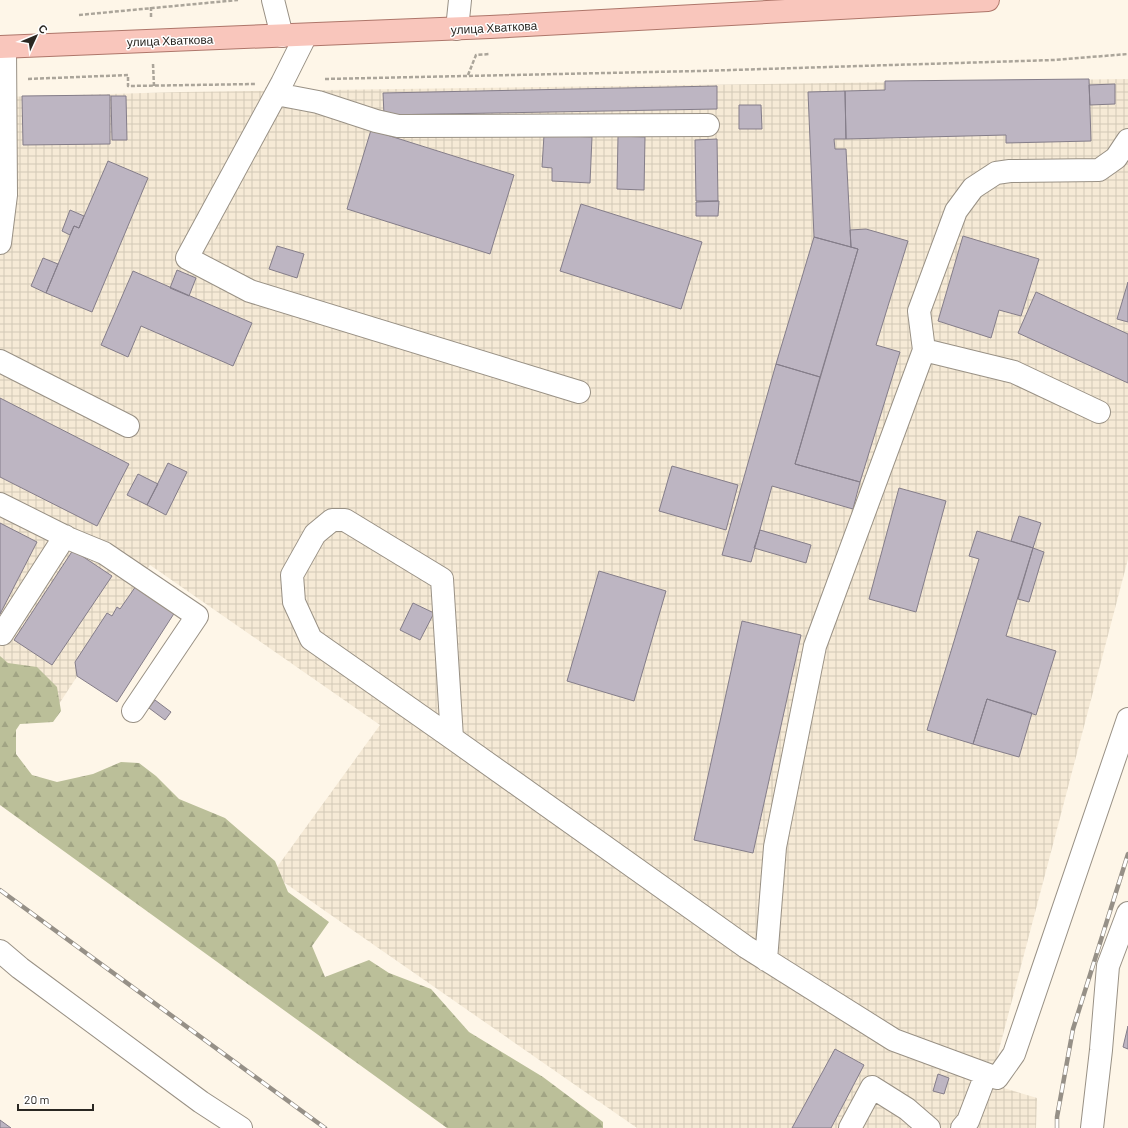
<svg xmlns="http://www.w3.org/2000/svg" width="1128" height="1128" font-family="Barlow,sans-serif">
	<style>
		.industrial { fill: url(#industrial-grid) }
		.forest { fill: url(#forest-firs) }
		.building { fill: #bdb5c2; stroke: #847d89 }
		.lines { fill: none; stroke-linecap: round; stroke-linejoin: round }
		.minor-casing { stroke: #999185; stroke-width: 24 }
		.major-casing { stroke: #ae766a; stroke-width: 24 }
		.path { stroke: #aba59a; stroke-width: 2.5; stroke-dasharray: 4 2; stroke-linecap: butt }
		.minor { stroke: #fff; stroke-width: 22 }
		.major { stroke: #f9c6bc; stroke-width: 22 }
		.rail-casing { stroke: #969087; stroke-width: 4.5 }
		.rail { stroke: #fff; stroke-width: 3; stroke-dasharray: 9; stroke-linecap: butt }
		.labels { text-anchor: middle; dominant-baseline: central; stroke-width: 3; stroke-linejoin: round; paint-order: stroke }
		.street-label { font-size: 12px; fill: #2a2722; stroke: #fff }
	</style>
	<defs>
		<pattern id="industrial-grid" width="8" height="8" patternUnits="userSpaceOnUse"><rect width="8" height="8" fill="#f6ead6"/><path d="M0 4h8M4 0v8" fill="none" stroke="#d3c9b7"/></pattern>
		<pattern id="forest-firs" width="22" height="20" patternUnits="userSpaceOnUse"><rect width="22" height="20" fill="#bbbf99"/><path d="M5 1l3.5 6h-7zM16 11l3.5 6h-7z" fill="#a1a484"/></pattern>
	</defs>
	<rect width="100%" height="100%" fill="#fef6e8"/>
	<path class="industrial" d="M1128,79V559L990,1084L1037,1098L1036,1128H637L272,874L380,725L150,565L59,704L0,675V97L181,92Z"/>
	<path class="forest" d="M0,656L8,663L37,667L57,687L61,711L53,722L20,724L16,730V754L32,775L57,782L93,774L121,762L139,763L156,776L179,799L225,818L275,861L288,892L329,922L312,946L325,977L369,960L389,973L431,989L469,1032L543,1077L603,1122V1128H447L0,805Z"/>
	<path class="building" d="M1089,79L1091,141L1006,143V135L846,139L845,91L885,90V81Z
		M1115,84V104L1090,105L1089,85Z
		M717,86V109L384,115L383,93Z
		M845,91L846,139H834L835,149H846L851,247L814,237L808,92Z
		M110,95V144L23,145L22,96Z
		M111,96H126L127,140H112Z
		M739,105H761L762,129H739Z
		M371,130L514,175L490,254L347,209Z
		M544,135L592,137L590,183L552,181V168L542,167Z
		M618,136L645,137L644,190L617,189Z
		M717,139L718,201H696L695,140Z
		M108,161L148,178L92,312L46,293L74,226L79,228Z
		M719,201L718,216H696V202Z
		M581,204L702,242L681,309L560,271Z
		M70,210L84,216L79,228L74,226L70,235L62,231Z
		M866,229L908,241L876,345L900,352L860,482L795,464L858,249L851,247L850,230Z
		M963,236L1039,259L1021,316L999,310L991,338L938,321Z
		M814,237L858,249L820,377L776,364Z
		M277,246L304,254L297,278L269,269Z
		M43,258L58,264L46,293L31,286Z
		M177,270L196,278L189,296L170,288Z
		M133,271L252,323L233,366L141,326L128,357L101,345Z
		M1128,282V322L1117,319Z
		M1036,292L1128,334V383L1018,333Z
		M776,364L820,377L795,464L860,482L853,509L772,486L751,562L722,555Z
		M0,398L129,464L97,526L0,477Z
		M168,463L187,472L166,515L147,505Z
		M672,466L738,485L726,530L659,511Z
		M138,474L158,484L147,505L127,495Z
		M899,488L946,501L916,612L869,599Z
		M1019,516L1041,523L1033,548L1011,541Z
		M0,523L37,542L0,614Z
		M760,530L811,545L806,563L754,548Z
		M977,531L1033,548L1006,636L1056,651L1036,715L987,699L973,744L927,730L979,559L969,556Z
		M1033,548L1044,552L1029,602L1018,599Z
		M73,550L112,576L52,665L14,640Z
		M599,571L666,591L634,701L567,681Z
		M136,586L175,612L117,702L77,676L75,662L107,613L112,616L117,607L120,609Z
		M413,603L434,613L420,640L400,630Z
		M742,621L801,635L753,853L694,840Z
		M987,699L1032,713L1019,757L973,744Z
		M155,700L171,712L165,720L149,708Z
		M1128,1026V1049L1123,1047Z
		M835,1049L864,1065L831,1128H792Z
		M938,1074L949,1078L944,1094L933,1091Z
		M0,1120L11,1128H0Z"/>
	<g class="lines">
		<g class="minor-casing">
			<path id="minor" d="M273,0L282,36
				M457,29L460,0
				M306,35L282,83L187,258L250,291L579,392
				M276,94L318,102L376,121L398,126L708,125
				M0,243L6,195L5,47
				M924,350L1014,372L1099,412
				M0,361L128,426
				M0,504L70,539L104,553L197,616L133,711
				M2,634L65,536
				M452,738L442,579L345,520H332L315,534L292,575L294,602L311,639L452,738L746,947L894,1040L997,1078L1014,1054L1128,719
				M0,951L20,968L201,1102L241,1128
				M766,960L775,847L815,646L924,350L919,311L956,211L973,188L996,173L1010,171L1099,170L1116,158L1128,140
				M850,1128L872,1087L907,1109L929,1128
				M962,1128L968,1121L986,1074
				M1092,1128L1101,1050L1108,966L1128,913"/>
		</g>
		<g class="major-casing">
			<path id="major" d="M0,47L490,27L988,0"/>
		</g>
		<path class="path" d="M151,7V17
			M79,15L238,0
			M153,64L154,86
			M468,75L476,55L490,54
			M28,79L128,75V86L255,84
			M325,79L699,71L1054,60L1128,54"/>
		<use href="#minor" class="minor"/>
		<use href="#major" class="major"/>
		<g class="rail-casing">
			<path id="rail" d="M0,890L325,1128
				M1057,1128V1117L1073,1029L1128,854"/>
		</g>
		<use href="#rail" class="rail"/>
	</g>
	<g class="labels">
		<g class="street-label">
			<text transform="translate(494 27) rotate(-3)">улица Хваткова</text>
			<text transform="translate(170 40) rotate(-2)">улица Хваткова</text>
		</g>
	</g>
	<g transform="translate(36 36) rotate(46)" stroke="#ffffff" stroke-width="3" paint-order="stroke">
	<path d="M0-3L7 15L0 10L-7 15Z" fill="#2a2722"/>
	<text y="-6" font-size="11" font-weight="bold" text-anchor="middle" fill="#2a2722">С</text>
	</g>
	<path d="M18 1104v6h75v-6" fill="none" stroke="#2a2722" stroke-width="2"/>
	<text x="24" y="1104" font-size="12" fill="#2a2722" stroke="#ffffff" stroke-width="3" paint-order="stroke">20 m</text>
</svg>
